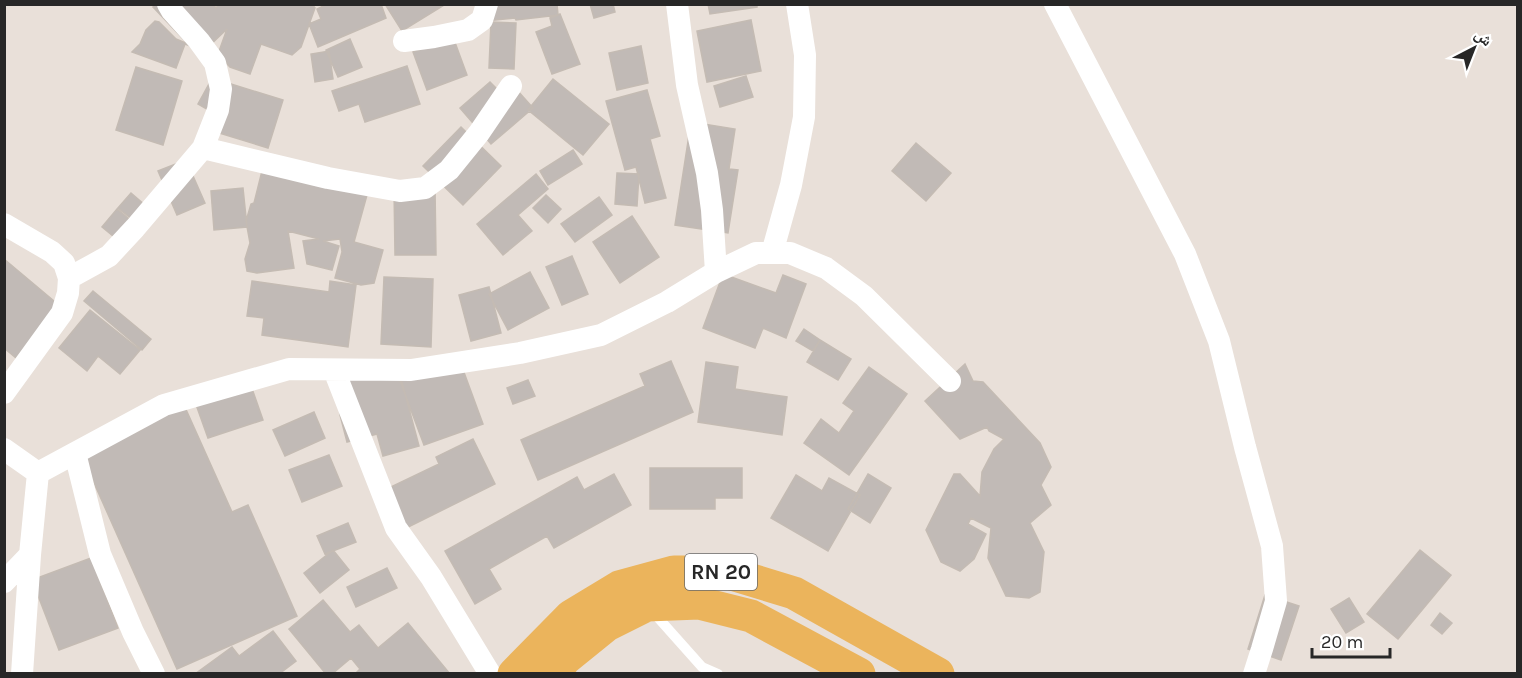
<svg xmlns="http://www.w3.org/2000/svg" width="1522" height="678" font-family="Karla,'Noto Naskh Arabic',sans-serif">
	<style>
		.building { fill: #c1bab6; stroke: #c4bbb3; stroke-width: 1.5 }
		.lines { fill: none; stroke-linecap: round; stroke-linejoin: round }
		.lane { stroke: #fff; stroke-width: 10 }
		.street { stroke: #fff; stroke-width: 22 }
		.primary { stroke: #ebb45c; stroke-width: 33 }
		.labels { text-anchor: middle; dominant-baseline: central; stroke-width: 5; stroke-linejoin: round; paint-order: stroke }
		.shield { fill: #fff; stroke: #686868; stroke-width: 1.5 }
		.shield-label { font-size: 21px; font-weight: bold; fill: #272727 }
	</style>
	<rect width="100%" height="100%" fill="#e9e0d9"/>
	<path class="building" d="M156,4H213L216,8L219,4H312L315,8L301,47L292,55L261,44L250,74L230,67L218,54L227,29L204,51L185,44L176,68L132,52L140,44L146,30L155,21L159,22L176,39L188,44L153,7Z
		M327,4H381L386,18L318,47L309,24L321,19L317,9Z
		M385,4H444V5L402,31Z
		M484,4H557L558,15L516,20L515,18L486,21Z
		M590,4H613L615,12L594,18Z
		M708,4H757V7L710,14Z
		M560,14L580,64L552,74L536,32L552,26L550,18Z
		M751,20L761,71L707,82L697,31Z
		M491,22L516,23L514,69L489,68Z
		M453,37L467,75L427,90L413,52Z
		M350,39L362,67L338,77L326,50Z
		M641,46L648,83L617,90L609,53Z
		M329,51L333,79L315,82L311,54Z
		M407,66L420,104L365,122L359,104L339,111L332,91Z
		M136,67L182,81L163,145L116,130Z
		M746,76L753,97L720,107L714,86Z
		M553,79L609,124L583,155L528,110Z
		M508,80L533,108L491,144L460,108L490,82L497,89Z
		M210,82V111L198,104Z
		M231,84L283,100L268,148L216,132Z
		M647,90L660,136L650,139L666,198L645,203L636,167L625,170L606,101Z
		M691,122L735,129L729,169L738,170L728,233L675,225Z
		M461,127L501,166L463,205L423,166Z
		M916,143L951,173L926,201L892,171Z
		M573,150L582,164L548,185L540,171Z
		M186,160L205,203L177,215L158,171Z
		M263,167L367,195L354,242L383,250L374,283L361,285L335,278L342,252L340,239L323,241L339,246L332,270L307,264L303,241L319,239L288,231L294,268L257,273L247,271L245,259L250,243L246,221L251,204L254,203Z
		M617,173L639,174L637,206L615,204Z
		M536,174L548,189L518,215L532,231L503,255L477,224Z
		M243,188L247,227L214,230L211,191Z
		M394,188H435L436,255H395Z
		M131,193L145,205L133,220L118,208Z
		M546,195L561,209L548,223L533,208Z
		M599,197L612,215L575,242L561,224Z
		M117,209L134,223L119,241L102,227Z
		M632,216L659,257L620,283L593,242Z
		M572,256L588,294L562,305L546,267Z
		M4,259L60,306L16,358L4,348Z
		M530,272L549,308L508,330L489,294Z
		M723,274L776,293L783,275L806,284L786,338L763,328L755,348L703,328Z
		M384,277L433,279L431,347L381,344Z
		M252,281L329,292L330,281L356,285L348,347L262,335L264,318L247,316Z
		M489,287L501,333L471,341L459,295Z
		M93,291L151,339L142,350L84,301Z
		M90,310L140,350L120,374L98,356L87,371L59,348Z
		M804,329L820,340L813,351L796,341Z
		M820,340L851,359L838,380L807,362Z
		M458,356L483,424L424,445L399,378Z
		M671,361L693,412L538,480L521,440L645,386L640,374Z
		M706,362L738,367L735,389L787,397L782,435L698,422Z
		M965,364L973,381L983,382L1040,443L1051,467L1041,485L1051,505L1030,523L1044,552L1040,592L1029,598L1006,596L988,558L991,528L971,518L968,524L986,534L974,559L960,571L941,562L926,530L954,474H960L980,496L982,472L994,449L1004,439L989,431L987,427L960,439L925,401Z
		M398,367L419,446L383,456L377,434L347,442L340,415L344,381Z
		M869,367L907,394L849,475L804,443L821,419L839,433L854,411L843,403Z
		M249,380L263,420L208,438L194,399Z
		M528,380L535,396L513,404L507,388Z
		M184,405L232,512L248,505L297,616L177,669L82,456L143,429L140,424Z
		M314,412L325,438L285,456L273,430Z
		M473,439L495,484L398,532L391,487L439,464L436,457Z
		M329,455L342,486L302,502L289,470Z
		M650,468H742V498H715V509H650Z
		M614,474L631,505L554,548L547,536L489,569L501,589L475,604L445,551L577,477L584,490Z
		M868,474L891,488L870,523L848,509Z
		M796,475L822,491L829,478L860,495L828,551L771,518Z
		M348,523L356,542L325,554L317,536Z
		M333,550L349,570L320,593L304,573Z
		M1420,550L1451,575L1398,639L1367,614Z
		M91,558L118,628L59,650L32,580Z
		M387,568L397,588L356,607L347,587Z
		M1265,595L1299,606L1281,660L1248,649Z
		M1349,598L1364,622L1346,633L1331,609Z
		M323,600L350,632L359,625L378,648L408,623L450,674H355L360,669L351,658L332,674H326L289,629Z
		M1440,613L1452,623L1442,634L1431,625Z
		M273,631L296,661L279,674H195L232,647L239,656Z"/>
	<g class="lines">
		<path class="lane" d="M653,612L702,667L718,674"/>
		<path class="street" d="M677,4L687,85L707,173L712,210L716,272
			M1055,4L1185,254L1219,341L1245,447L1272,546L1276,601L1262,649L1254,674
			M404,41L434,37L468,30L482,20L487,4
			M203,148L328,178L400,191L425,188L449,170L479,133L511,86
			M4,224L52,252L64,263L69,278L68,293L62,313L4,393
			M772,253L791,185L804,117L805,55L797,4
			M69,278L109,256L135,228L203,148L218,110L221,89L215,63L199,41L172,11L168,4
			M334,370L396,528L431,577L490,674
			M4,449L38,473L30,555L22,674
			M75,453L100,554L133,632L154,674
			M38,473L164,405L289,369L411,370L520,353L601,335L667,302L716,272L756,253H790L826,268L864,296L950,381
			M4,582L30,555"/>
		<path class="primary" d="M514,674L571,616L619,587L674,572H725L794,593L938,674
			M553,674L565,659L607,625L647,605L699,603L751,616L859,674"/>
	</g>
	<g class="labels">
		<rect class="shield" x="685" y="554" width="72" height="36" rx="4.5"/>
		<g class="shield-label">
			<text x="721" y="572">RN 20</text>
		</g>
	</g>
	<rect width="1522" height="678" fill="none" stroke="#272727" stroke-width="12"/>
	<g transform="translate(1474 48) rotate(42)" stroke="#ffffff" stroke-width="4.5" paint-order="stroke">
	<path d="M0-4.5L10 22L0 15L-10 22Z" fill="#272727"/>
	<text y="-9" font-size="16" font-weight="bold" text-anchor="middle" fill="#272727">ش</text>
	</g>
	<path d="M1312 648v9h78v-9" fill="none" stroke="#272727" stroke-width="3"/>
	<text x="1321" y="648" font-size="18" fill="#272727" stroke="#ffffff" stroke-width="4.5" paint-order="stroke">20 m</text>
</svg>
